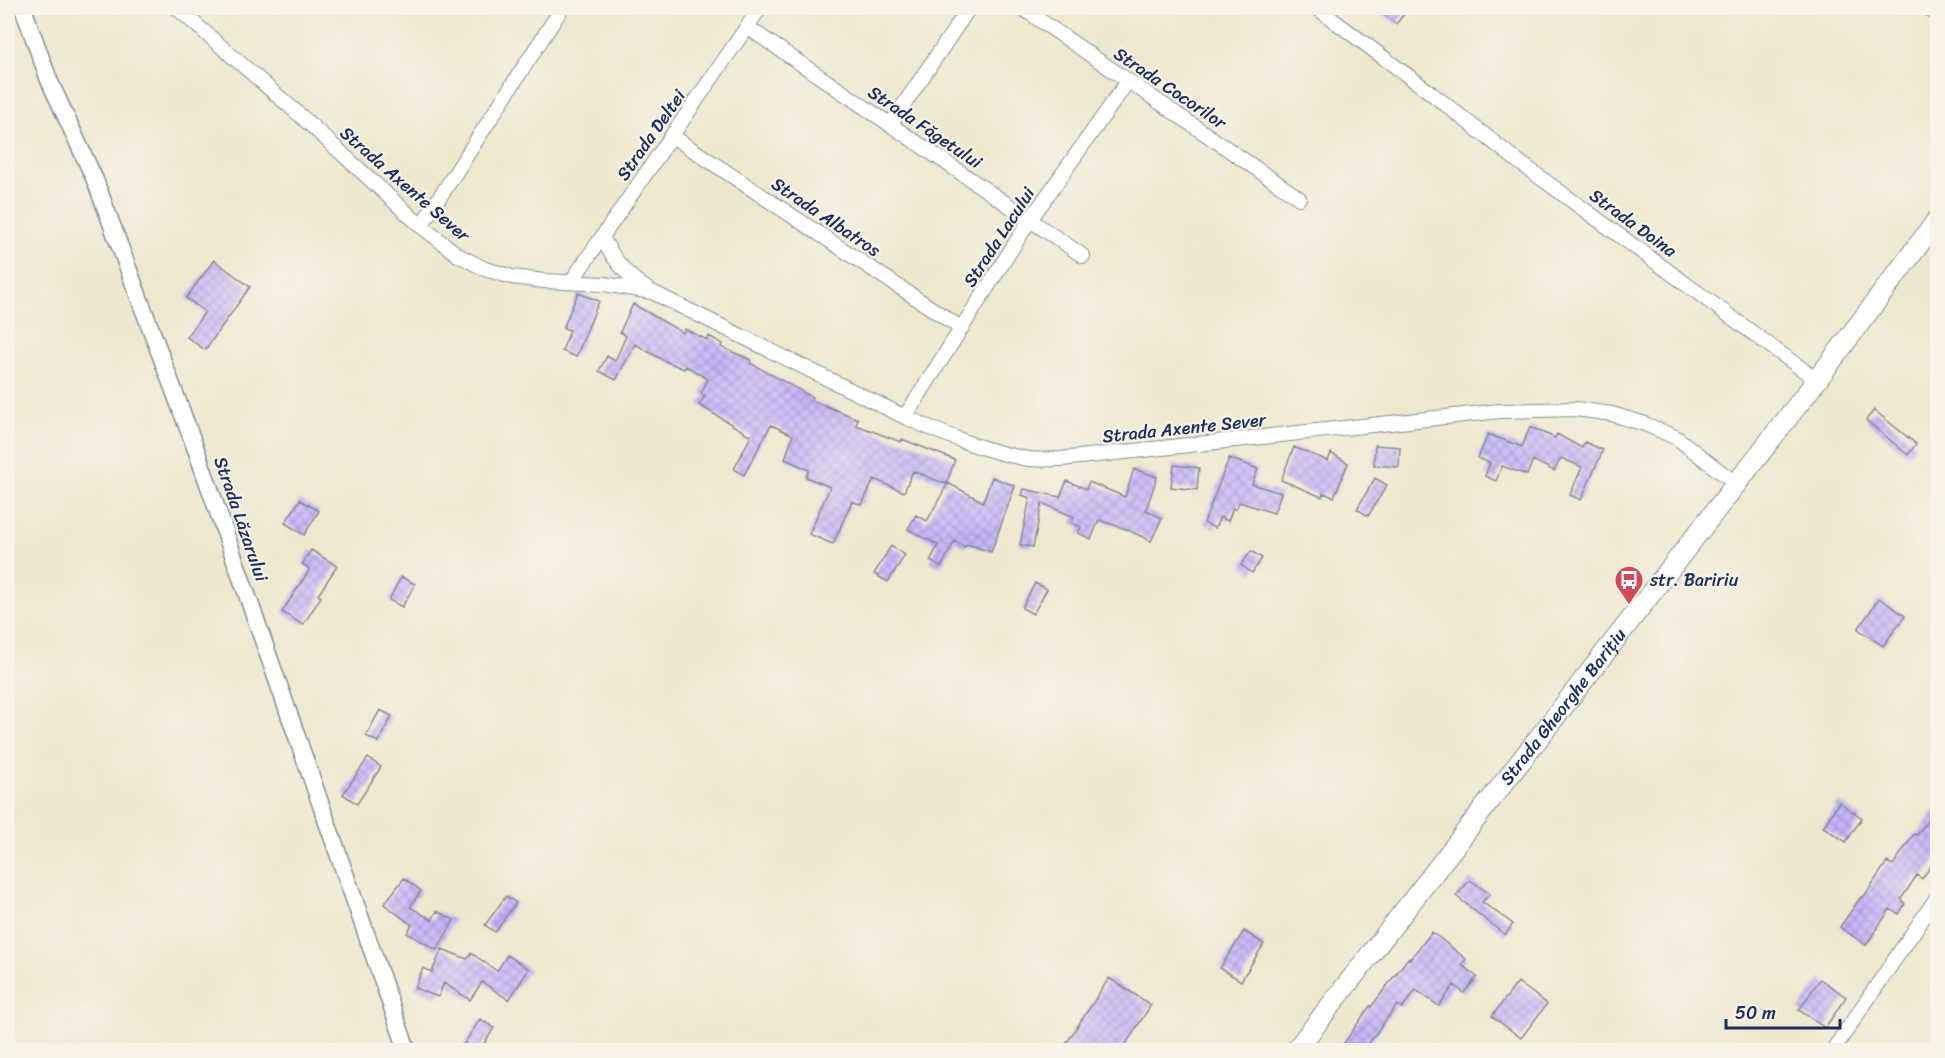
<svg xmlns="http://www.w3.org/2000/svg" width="1945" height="1058" font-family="Sriracha,sans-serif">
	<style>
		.building { fill: url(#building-cross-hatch) }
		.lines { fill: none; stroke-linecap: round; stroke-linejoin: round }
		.minor-casing { stroke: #848c96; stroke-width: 16 }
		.tertiary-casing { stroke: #848c96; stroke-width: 19 }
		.secondary-casing { stroke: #848c96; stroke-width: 22 }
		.minor { stroke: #fff; stroke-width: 14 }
		.tertiary { stroke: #fff; stroke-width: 16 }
		.secondary { stroke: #fff; stroke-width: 20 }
		.labels { text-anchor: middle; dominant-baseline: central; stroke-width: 4.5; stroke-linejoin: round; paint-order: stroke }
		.street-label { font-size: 18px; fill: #1b2f5e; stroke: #f7f3e8 }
		.poi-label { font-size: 18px; fill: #1b2f5e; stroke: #f7f3e8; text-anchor: start }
	</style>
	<defs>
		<pattern id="building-cross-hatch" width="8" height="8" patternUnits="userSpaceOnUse" patternTransform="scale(1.5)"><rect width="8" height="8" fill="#c7b7fb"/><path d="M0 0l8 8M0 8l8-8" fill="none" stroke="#a195ce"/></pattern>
	</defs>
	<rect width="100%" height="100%" fill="#f7f3e8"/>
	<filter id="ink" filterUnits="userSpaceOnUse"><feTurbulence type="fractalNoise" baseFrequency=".0167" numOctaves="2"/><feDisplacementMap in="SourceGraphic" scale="12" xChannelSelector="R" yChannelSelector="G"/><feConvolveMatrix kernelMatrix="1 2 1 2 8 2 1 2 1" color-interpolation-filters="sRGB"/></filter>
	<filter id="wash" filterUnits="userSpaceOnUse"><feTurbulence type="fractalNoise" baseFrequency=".008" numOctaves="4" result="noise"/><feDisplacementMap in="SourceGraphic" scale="24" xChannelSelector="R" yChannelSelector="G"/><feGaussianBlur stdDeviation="1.35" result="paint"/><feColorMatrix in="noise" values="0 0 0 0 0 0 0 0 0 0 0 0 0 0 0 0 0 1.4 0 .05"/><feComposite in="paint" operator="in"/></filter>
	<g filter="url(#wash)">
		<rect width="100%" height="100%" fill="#eee8ce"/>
		<g id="blocks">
			<path class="building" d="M1375,8H1409L1396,24Z
				M214,260L250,287L205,350L187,337L205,312L186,298Z
				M578,293L599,301L576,357L562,351L570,330L563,328Z
				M633,304L683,333L685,329L707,340L709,336L723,344L721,347L751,360L750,363L812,397L811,400L858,419L856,425L901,442L902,439L955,460L946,484L913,471L904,492L874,479L862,505L852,501L833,544L809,534L830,487L806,477L809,470L785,459L793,435L771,425L744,475L734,469L751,436L699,405L705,396L701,394L708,379L686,366L684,369L663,360L635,344L616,380L599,371L607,356L615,361L626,336L620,332Z
				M1874,410L1916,444L1908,455L1866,420Z
				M1530,427L1555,438L1557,434L1582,448L1585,442L1603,450L1581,500L1570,495L1582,467L1561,458L1554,471L1533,460L1527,475L1502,466L1496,481L1485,476L1490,463L1478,458L1488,434L1522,447Z
				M1375,445L1400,447L1399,467L1374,465Z
				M1294,447L1328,461L1331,453L1348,463L1334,497L1323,493L1322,497L1281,480Z
				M1229,458L1258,469L1252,484L1281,493L1274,513L1239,502L1236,510L1233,508L1228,521L1220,517L1215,528L1204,523Z
				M1174,465L1199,468L1197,490L1171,487Z
				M1134,469L1157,477L1146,510L1162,518L1151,541L1126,529L1099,520L1091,539L1078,533L1081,527L1072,523L1074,517L1042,503L1033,547L1020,545L1030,498L1022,495L1024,489L1060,497L1067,481L1086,489L1089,482L1125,497Z
				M992,477L1015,486L991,552L967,544L965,547L955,541L941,567L930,561L938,545L908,529L916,515L927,521L948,483L983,502Z
				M1375,478L1387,485L1368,516L1357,509Z
				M300,500L319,511L304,535L285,523Z
				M891,546L905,555L888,582L874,574Z
				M311,550L337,566L318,595L321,597L303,625L282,612L310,569L302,564Z
				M1251,551L1262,558L1252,573L1241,565Z
				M401,577L415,584L402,607L389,600Z
				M1035,583L1047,589L1033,614L1022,608Z
				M1879,598L1905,616L1883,646L1858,629Z
				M380,710L392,716L378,742L366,736Z
				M368,758L381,767L357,804L343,794Z
				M1839,802L1862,818L1846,842L1823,827Z
				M1938,806V856L1922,879L1917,875L1901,899L1905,904L1899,914L1890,909L1866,945L1840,927L1861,897L1863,898L1887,862L1893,865L1914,834L1917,835Z
				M404,878L421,891L410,907L432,920L437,911L454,920L437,950L407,933L412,925L384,904Z
				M1470,880L1490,894L1482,902L1513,924L1505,935L1456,896Z
				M506,896L516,903L495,932L485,925Z
				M1244,931L1264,944L1241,981L1220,968Z
				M1432,932L1466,959L1462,965L1477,977L1464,993L1454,985L1439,1006L1416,990L1402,1008L1397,1005L1364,1050H1339L1370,1006L1371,1007L1408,958L1410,959Z
				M442,949L467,959L471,953L497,971L507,955L529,969L509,1000L482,982L470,1000L444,983L438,997L415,988L423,968L432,972Z
				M1109,978L1151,1005L1122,1050H1062Z
				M1820,979L1846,997L1825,1028L1799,1010Z
				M1518,982L1547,1004L1521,1038L1492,1016Z
				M480,1019L494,1028L480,1050H460Z"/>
		</g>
	</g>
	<g filter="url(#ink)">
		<use href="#blocks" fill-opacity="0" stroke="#848c96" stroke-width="1.5"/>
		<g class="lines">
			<g class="minor-casing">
				<path id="minor" d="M177,8L302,117L421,226L458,255L485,269L512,277L544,281L604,284L652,292L905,417C943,434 986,452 1029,459C1039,460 1051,459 1061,459L1500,411L1576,409L1612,414L1645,424L1677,438L1735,483
					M1022,8L1299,198
					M1317,8L1431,93L1515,159L1817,380
					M1928,8L1938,15
					M747,27L1083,256
					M890,125L969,8
					M672,136L961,328
					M421,226L562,8
					M602,237C613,259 626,276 647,289
					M571,282L760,8
					M905,417L1030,220L1128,81
					M1833,1050L1938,896"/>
			</g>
			<g class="tertiary-casing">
				<path id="tertiary" d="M23,8L49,80L95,180L198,455L407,1050"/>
			</g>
			<g class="secondary-casing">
				<g id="secondary">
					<path id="s1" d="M1296,1050L1817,380L1938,219"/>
				</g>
			</g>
			<use href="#minor" class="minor"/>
			<use href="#tertiary" class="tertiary"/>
			<use href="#secondary" class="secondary"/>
		</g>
	</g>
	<defs>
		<g id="bus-pin" transform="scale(1.5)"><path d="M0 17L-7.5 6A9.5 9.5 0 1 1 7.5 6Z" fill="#d1495b" stroke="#f7f3e8"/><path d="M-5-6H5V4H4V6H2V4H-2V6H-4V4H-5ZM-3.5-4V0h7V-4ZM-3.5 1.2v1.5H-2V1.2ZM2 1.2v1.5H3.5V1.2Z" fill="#fff"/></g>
	</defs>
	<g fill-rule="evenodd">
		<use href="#bus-pin" x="1629" y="580"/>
	</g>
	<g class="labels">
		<g class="street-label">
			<text transform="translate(1170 88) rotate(34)">Strada Cocorilor</text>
			<text transform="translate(925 127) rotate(34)">Strada Făgetului</text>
			<text transform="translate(651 135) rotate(-55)">Strada Deltei</text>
			<text transform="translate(405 184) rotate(41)">Strada Axente Sever</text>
			<text transform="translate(826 217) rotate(34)">Strada Albatros</text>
			<text transform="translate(1633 223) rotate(36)">Strada Doina</text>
			<text transform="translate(999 237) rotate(-57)">Strada Lacului</text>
			<text transform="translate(1184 428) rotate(-6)">Strada Axente Sever</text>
			<text transform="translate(241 519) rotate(71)">Strada Lăzarului</text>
			<text stroke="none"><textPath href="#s1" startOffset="435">Strada Gheorghe Barițiu</textPath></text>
		</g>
		<g class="poi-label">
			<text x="1650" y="580">str. Baririu</text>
		</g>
	</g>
	<rect width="1945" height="1058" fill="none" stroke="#f7f3e8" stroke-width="30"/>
	<path d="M1726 1019v9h114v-9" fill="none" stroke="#1b2f5e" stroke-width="3"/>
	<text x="1735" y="1019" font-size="18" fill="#1b2f5e" stroke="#f7f3e8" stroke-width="4.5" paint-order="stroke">50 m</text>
</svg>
